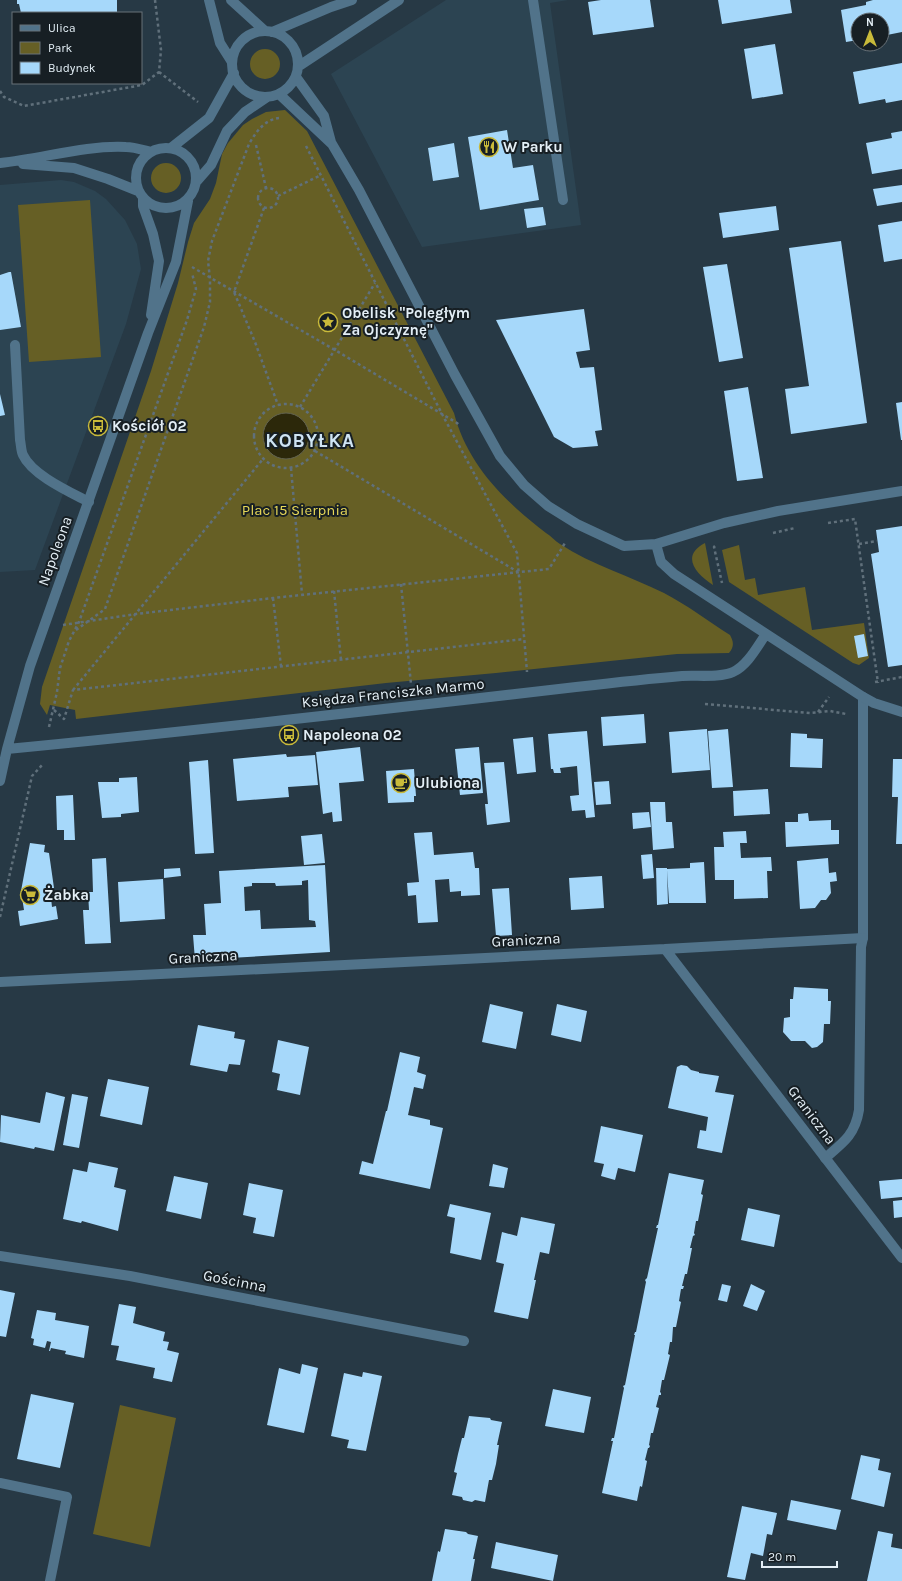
<svg xmlns="http://www.w3.org/2000/svg" width="902" height="1581" font-family="Karla,sans-serif">
	<style>
		.built { fill: #2c4452 }
		.green { fill: #665f25 }
		.water { fill: #2c280a; stroke: #636451 }
		.building { fill: #a6d8fa; fill-rule: evenodd }
		.lines { fill: none; stroke-linecap: round; stroke-linejoin: round }
		.path { stroke: #60707b; stroke-width: 2.5; stroke-dasharray: 3 3; stroke-linecap: butt }
		.service { stroke: #51738a; stroke-width: 10 }
		.minor { stroke: #51738a; stroke-width: 10 }
		.tertiary { stroke: #51738a; stroke-width: 10 }
		.labels { text-anchor: middle; dominant-baseline: central; stroke-width: 4; stroke-linejoin: round; paint-order: stroke }
		.poi-label { font-size: 15px; font-weight: bold; fill: #e4eff6; stroke: #171f24; text-anchor: start }
		.park-label { font-size: 15px; fill: #e6d758; stroke: #171f24 }
		.street-label { font-size: 15px; fill: #e4eff6; stroke: #171f24 }
		.district-label { font-size: 19px; font-weight: bold; letter-spacing: 1px; fill: #cfe4f3; stroke: #171f24 }
	</style>
	<rect width="100%" height="100%" fill="#273945"/>
	<path class="built" d="M446,0H568L550,3L581,225L422,247L331,74Z
		M61,180L74,182L95,191L106,199L125,220L137,244L141,269L126,324L35,570L0,572V185Z"/>
	<path class="green" d="M250 64a15 15 0 1 1 30 0a15 15 0 1 1-30 0Z
		M285,110L307,131L454,413C467,464 505,502 546,533C551,536 555,541 560,544C592,565 630,576 664,593C687,605 708,621 730,635C734,642 734,647 729,653L677,654L496,673L386,683L76,719L75,710L50,705L47,715L40,704L42,687L151,371L178,283L188,242L194,223L210,199L216,183L222,154L228,143L243,125L252,119L266,112Z
		M151 178a15 15 0 1 1 30 0a15 15 0 1 1-30 0Z
		M90,200L101,357L29,362L18,205Z
		M705,543L713,585C696,574 680,556 705,543Z
		M739,545L745,580L755,578L758,595L805,587L812,630L864,623L869,658L859,665L853,663L729,582L722,550Z
		M120,1405L176,1418L150,1547L93,1534Z"/>
	<path class="water" d="M263 436a23 23 0 1 1 46 0a23 23 0 1 1-46 0Z"/>
	<path class="building" d="M17,0H117V13H21L19,4H17Z
		M601,0H650L654,27L593,35L588,2Z
		M718,0H790L792,13L722,24Z
		M873,0H902V32L882,36V20H858V40L846,42L841,10L866,5V2Z
		M775,44L783,94L752,99L744,49Z
		M902,63V100L886,103L885,99L859,104L853,72Z
		M507,130L513,168L533,165L539,200L480,210L468,137Z
		M902,131V169L872,174L866,143L892,138L891,133Z
		M454,143L459,177L433,181L428,148Z
		M902,185V202L877,206L873,189Z
		M776,206L779,230L723,238L719,213Z
		M543,207L546,225L527,228L524,209Z
		M902,221V259L884,262L878,225Z
		M841,241L867,423L791,434L785,389L809,386L789,248Z
		M727,264L743,358L719,362L703,267Z
		M9,272H11L21,327L0,330V275Z
		M584,309L590,350L576,352L580,368L594,367L602,430L595,431L598,446L573,448L554,437L496,320Z
		M748,387L763,478L737,481L724,391Z
		M0,394L5,415L0,416Z
		M902,402V440H901L896,403Z
		M902,526V665L888,667L871,554L879,552L876,530Z
		M864,634L868,656L858,658L854,636Z
		M644,714L646,743L603,746L601,717Z
		M707,729L710,770L672,773L669,732Z
		M728,729L733,787L712,788L708,731Z
		M587,731L595,817L586,818L585,810L572,811L570,796L579,795L577,766L560,768L561,773H554L553,769H551L548,734Z
		M791,733L807,734V738L823,739L822,768L790,767Z
		M533,737L536,772L517,774L513,739Z
		M360,747L364,781L339,783L342,821L333,822L332,812L323,814L316,752Z
		M479,747L483,793L460,795L455,749Z
		M286,754L287,757L315,755L318,785L288,787L289,797L237,801L233,759Z
		M893,759H902V844H896L898,797H892Z
		M208,760L214,853L195,854L189,762Z
		M504,762L510,822L487,825L485,804H488L484,763Z
		M414,769L416,796H414V802L388,803L386,771Z
		M137,777L139,812L121,814V817L102,818L98,782H119V778Z
		M609,781L611,804L596,805L594,782Z
		M768,789L770,814L734,816L733,791Z
		M73,795L75,840H64V830H57L56,796Z
		M650,802H665L666,822H672L674,848L653,850Z
		M649,812L651,827L633,829L632,813Z
		M808,813L809,821L831,820V830H839V844L786,847L785,822H798V814Z
		M746,831L747,843H740L741,858L771,857L772,871H767L768,898L734,899V880H715L714,847H724L723,832Z
		M432,832L434,855L473,852L475,868H479L480,895L461,896V891L450,892L449,879L435,880L438,922L418,923L416,895L408,896L407,883L419,882L414,833Z
		M322,834L325,863L304,865L301,836Z
		M30,843L45,845L44,852L49,853L54,888L50,889L52,907L56,906L58,919L20,926L18,911L24,910L21,891Z
		M652,854L654,878L643,879L641,855Z
		M106,858L111,943L85,944L83,910H89L88,892H93L92,859Z
		M828,858L829,873L836,872L837,881L830,882L831,893L826,900H821L815,908L800,909L797,861Z
		M704,862L706,903H669L667,869L690,868V863Z
		M325,865L330,952L195,960L193,935H206L204,904L221,903L219,871ZM308,880L309,920L315,921L316,927L261,929L260,910L245,911L244,887L252,886V883H275L276,886L302,885V881Z
		M180,868L181,876L164,878V869Z
		M656,868H667L668,904L657,905Z
		M602,876L604,908L571,910L569,878Z
		M163,879L165,919L120,922L118,882Z
		M509,888L512,935L496,936L492,889Z
		M794,987L828,989V1001H831L830,1024H824L823,1042L817,1047L812,1048L805,1041H791L783,1032L784,1018L790,1017V999H793Z
		M490,1004L523,1012L516,1049L482,1042Z
		M557,1004L587,1011L581,1042L551,1035Z
		M198,1025L235,1032L234,1038L245,1040L240,1065L229,1064L227,1072L190,1065Z
		M278,1040L309,1047L300,1095L277,1090L280,1074L272,1072Z
		M400,1052L420,1057L417,1072L426,1075L423,1089L414,1087L408,1115L430,1120V1125L443,1128L430,1189L359,1174L362,1161L373,1164L386,1111H387Z
		M681,1065L687,1066L691,1070L699,1072V1073L719,1076L715,1092L734,1095L722,1153L697,1148L700,1130L706,1131L708,1117L668,1108L677,1067Z
		M108,1079L149,1087L142,1125L100,1116Z
		M46,1092L65,1097L54,1151L35,1147L34,1149L0,1142L1,1115L40,1123Z
		M72,1094L88,1097L79,1148L63,1145Z
		M601,1126L643,1135L635,1172L618,1168L615,1180L601,1176L604,1164L594,1162Z
		M89,1162L118,1168L114,1187L126,1190L118,1231L82,1221L81,1223L63,1219L73,1169L87,1172Z
		M493,1164L508,1168L504,1188L489,1186Z
		M669,1173L704,1180L701,1194L703,1195L698,1221H696L694,1233L695,1235L693,1236L690,1248H692L687,1274H685L682,1286H684L683,1289H681L679,1301L681,1302L676,1327H673L672,1342H670L668,1354L670,1355L664,1380H662L660,1392L661,1393V1395H659L656,1407L659,1408L653,1433H651L649,1445L650,1446L649,1448H648L645,1460L647,1461L642,1487L640,1486L637,1501L602,1493L613,1441H611L612,1438H614L624,1388L623,1386L625,1385L635,1335H634L635,1332H636L646,1282L645,1280L647,1278L658,1228H656L657,1225H658Z
		M174,1176L208,1183L201,1219L166,1211Z
		M902,1179V1197L881,1199L879,1181Z
		M249,1183L283,1190L274,1237L253,1233L256,1218L243,1215Z
		M902,1200V1217L894,1218L893,1201Z
		M450,1204L491,1213L481,1260L450,1253L455,1218L447,1216Z
		M748,1208L780,1215L774,1247L741,1240Z
		M521,1217L555,1224L549,1254L540,1252L534,1280H536L528,1319L494,1312L504,1264L496,1262L502,1232L517,1236Z
		M722,1284L731,1286L727,1302L718,1300Z
		M751,1284L765,1291L757,1311L743,1306Z
		M0,1290L15,1293L6,1337L0,1336Z
		M119,1304L136,1307L133,1323L165,1332L163,1341L169,1342L167,1350L179,1353L172,1382L153,1378L155,1368L116,1360L119,1346L111,1345Z
		M37,1310L56,1313L55,1320L89,1326L84,1358L65,1354L66,1351L51,1348L50,1351H49L51,1342L47,1341L45,1348L33,1345L34,1339L31,1338Z
		M302,1364L318,1368L304,1433L267,1425L279,1368L300,1374Z
		M363,1372L382,1376L366,1451L347,1448L349,1440L331,1436L344,1373L362,1377Z
		M553,1389L591,1397L584,1433L545,1426Z
		M31,1394L74,1403L60,1468L17,1459Z
		M469,1416L490,1418L491,1420L502,1422L497,1445H499L496,1464L492,1480H489L485,1502L475,1500L472,1502L463,1500L462,1497L452,1495L457,1473L454,1472L458,1454L462,1438H464Z
		M861,1455L880,1459L878,1470L891,1473L884,1507L851,1499Z
		M791,1500L841,1510L836,1530L787,1520Z
		M742,1506L777,1513L772,1535L767,1534L763,1556L751,1553L745,1580L727,1577Z
		M445,1529L466,1532L468,1534L478,1536L473,1559H475L471,1581H432L438,1551L440,1552Z
		M878,1531L893,1534L891,1547L902,1549V1581H867Z
		M496,1542L558,1555L553,1581L491,1568Z"/>
	<g class="lines">
		<path class="path" d="M159,72L198,102
			M0,91L4,97L24,106L142,85L159,72L161,50L155,0
			M256,145L266,188
			M306,146L442,414L517,553L527,672
			M258 198a10 10 0 1 1 20 0a10 10 0 1 1-20 0Z
			M278,196L321,175
			M264,208L234,292L255,342L278,405
			M192,267L335,350L457,423L460,426
			M254 436a32 32 0 1 1 64 0a32 32 0 1 1-64 0Z
			M300,407L375,283
			M315,451L518,572
			M291,468L302,594
			M828,523L855,519L878,683
			M773,533L795,528
			M859,544L877,541
			M715,546L714,547L722,583
			M401,584L411,684
			M334,591L341,660
			M273,598L281,666
			M63,625L136,614L273,598L549,569L565,543
			M76,630L105,609L204,327L210,302V279L208,261L212,241L249,144C256,132 264,120 279,118
			M875,682L902,677
			M73,690L263,459
			M705,704L810,713L830,711L846,714
			M54,710L64,719L73,690L524,639
			M818,712L829,697
			M49,727L57,692L60,668L69,641L79,622L187,320L196,289L192,273
			M0,917L32,776L43,764"/>
		<path class="service" d="M533,0L563,200
			M15,345L20,440C21,444 21,451 23,455C32,475 70,492 89,502
			M825,1158C843,1143 855,1135 859,1110L861,947L863,938V697
			M0,1483L67,1497L50,1581"/>
		<path class="minor" d="M665,949L863,938
			M0,982L665,949L902,1258
			M0,1256L130,1276L464,1341"/>
		<path class="tertiary" d="M209,0L220,43L232,62
			M231,0L265,31
			M232 64a33 33 0 1 1 66 0a33 33 0 1 1-66 0Z
			M272,32L331,7L352,0
			M299,66L399,0
			M296,77L324,116L331,142
			M279,94L332,144L359,190L455,375L500,456L524,485L548,506L577,524L624,546L656,544L724,523L778,511L902,491
			M136 178a30 30 0 1 1 60 0a30 30 0 1 1-60 0Z
			M171,148L209,118L234,73
			M0,163C42,159 84,145 126,147C134,147 143,150 151,152
			M23,164L74,168L108,179L138,191
			M197,181L211,165L227,131L245,112L267,97
			M143,198V206L153,234L159,261L151,315
			M656,544L661,562L674,574L863,697L874,703L902,712
			M7,749C197,731 387,709 576,687C611,683 647,679 682,676C697,675 720,678 733,672C747,666 757,647 766,634
			M0,781L7,749L30,666L148,333L176,262L188,201"/>
	</g>
	<defs>
		<g id="restaurant-ring" transform="scale(1)"><circle r="9.5" fill="#171f24" stroke="#c9ba3a" stroke-width="1.5"/><path d="M-5-6h1v4h1v-4h1v4h1v-4h1v5L-1.5 .5V6h-2V.5L-5-1ZM5-6V6H3V1.5H1.5Q1.5-4 5-6Z" fill="#c9ba3a"/></g>
		<g id="sight-ring" transform="scale(1)"><circle r="9.5" fill="#171f24" stroke="#c9ba3a" stroke-width="1.5"/><path d="M0-6L1.8-2.2L6-1.7L2.9 1.2L3.7 5.4L0 3.3L-3.7 5.4L-2.9 1.2L-6-1.7L-1.8-2.2Z" fill="#c9ba3a"/></g>
		<g id="bus-ring" transform="scale(1)"><circle r="9.5" fill="#171f24" stroke="#c9ba3a" stroke-width="1.5"/><path d="M-5-6H5V4H4V6H2V4H-2V6H-4V4H-5ZM-3.5-4V0h7V-4ZM-3.5 1.2v1.5H-2V1.2ZM2 1.2v1.5H3.5V1.2Z" fill="#c9ba3a"/></g>
		<g id="cafe-ring" transform="scale(1)"><circle r="9.5" fill="#171f24" stroke="#c9ba3a" stroke-width="1.5"/><path d="M-5.5-4.5H6V0H3Q3 3.5 0 3.5H-2.5Q-5.5 3.5-5.5 0ZM3-3.2v2h1.7v-2ZM-6 4.5H4V6H-6Z" fill="#c9ba3a"/></g>
		<g id="supermarket-ring" transform="scale(1)"><circle r="9.5" fill="#171f24" stroke="#c9ba3a" stroke-width="1.5"/><path d="M-6-5.5h2.5l.6 2H6L4.5 2H-2.5L-4.4-4H-6ZM-1.5 3.2a1.3 1.3 0 1 0 .1 0ZM3 3.2a1.3 1.3 0 1 0 .1 0Z" fill="#c9ba3a"/></g>
	</defs>
	<g fill-rule="evenodd">
		<use href="#restaurant-ring" x="489" y="147"/>
		<use href="#sight-ring" x="328" y="322"/>
		<use href="#bus-ring" x="98" y="426"/>
		<use href="#bus-ring" x="289" y="735"/>
		<use href="#cafe-ring" x="401" y="783"/>
		<use href="#supermarket-ring" x="30" y="895"/>
	</g>
	<g class="labels">
		<g class="poi-label">
			<text x="503" y="147">W Parku</text>
			<text x="342" y="313">Obelisk "Poległym<tspan x="342" dy="17">Za Ojczyznę"</tspan></text>
			<text x="112" y="426">Kościół 02</text>
			<text x="303" y="735">Napoleona 02</text>
			<text x="415" y="783">Ulubiona</text>
			<text x="44" y="895">Żabka</text>
		</g>
		<g class="park-label">
			<text x="295" y="510">Plac 15 Sierpnia</text>
		</g>
		<g class="street-label">
			<text transform="translate(55 551) rotate(-70)">Napoleona</text>
			<text transform="translate(393 693) rotate(-6)">Księdza Franciszka Marmo</text>
			<text transform="translate(526 940) rotate(-3)">Graniczna</text>
			<text transform="translate(203 957) rotate(-3)">Graniczna</text>
			<text transform="translate(812 1115) rotate(53)">Graniczna</text>
			<text transform="translate(235 1281) rotate(11)">Gościnna</text>
		</g>
		<g class="district-label">
			<text x="310" y="441">KOBYŁKA</text>
		</g>
	</g>
	<rect x="12" y="12" width="130" height="72" fill="#171f24" stroke="#697278"/>
	<rect x="20" y="25" width="20" height="6" fill="#51738a" stroke="#697278"/>
	<text x="48" y="32" font-size="12" fill="#e4eff6">Ulica</text>
	<rect x="20" y="42" width="20" height="12" fill="#665f25" stroke="#697278"/>
	<text x="48" y="52" font-size="12" fill="#e4eff6">Park</text>
	<rect x="20" y="62" width="20" height="12" fill="#a6d8fa" stroke="#697278"/>
	<text x="48" y="72" font-size="12" fill="#e4eff6">Budynek</text>
	<g transform="translate(870 32)"><circle r="19" fill="#171f24" stroke="#697278"/>
	<path d="M0-3L7 15L0 10L-7 15Z" fill="#c9ba3a"/>
	<text y="-6" font-size="11" font-weight="bold" text-anchor="middle" fill="#e4eff6">N</text>
	</g>
	<path d="M762 1561v6h75v-6" fill="none" stroke="#e4eff6" stroke-width="2"/>
	<text x="768" y="1561" font-size="12" fill="#e4eff6" stroke="#171f24" stroke-width="3" paint-order="stroke">20 m</text>
</svg>
